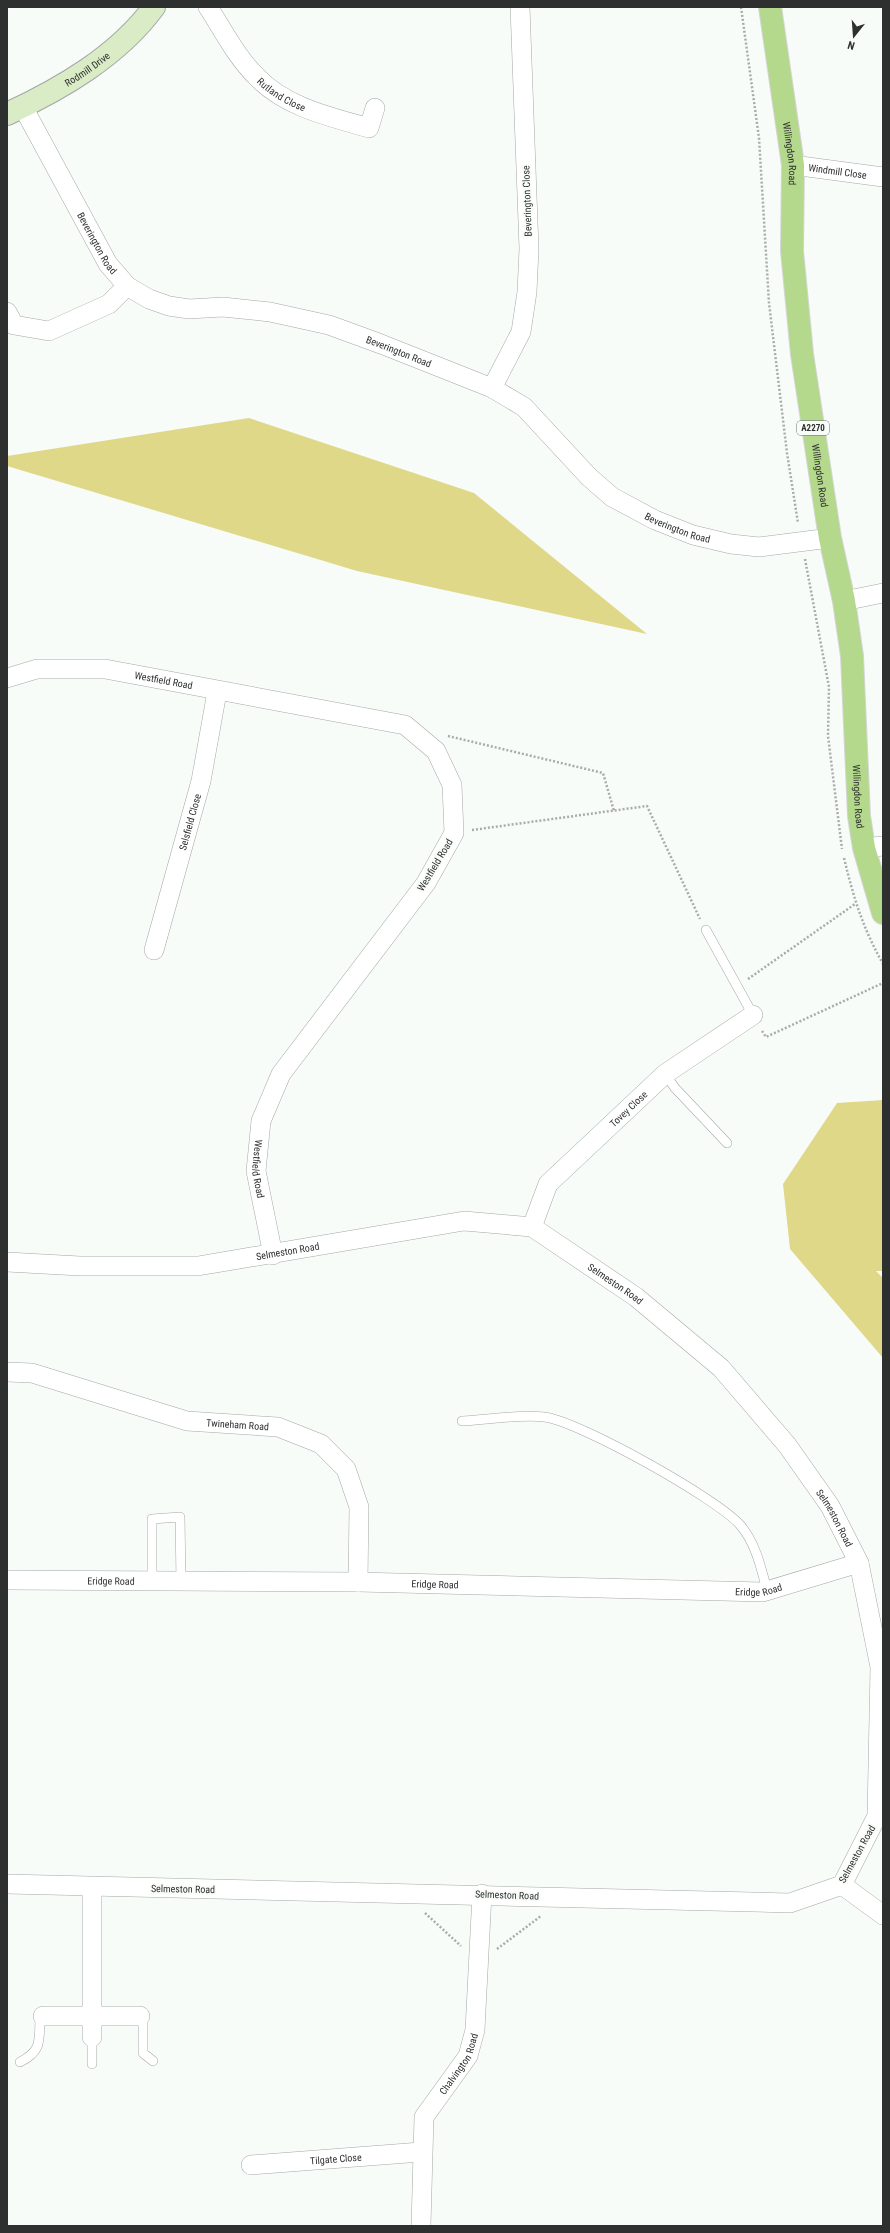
<svg xmlns="http://www.w3.org/2000/svg" width="890" height="2233" font-family="'Roboto Condensed',sans-serif">
	<style>
		.green { fill: #dfd889 }
		.lines { fill: none; stroke-linecap: round; stroke-linejoin: round }
		.lane-casing { stroke: #a4a8a6; stroke-width: 10 }
		.street-casing { stroke: #a4a8a6; stroke-width: 20 }
		.secondary-casing { stroke: #a4a8a6; stroke-width: 24 }
		.primary-casing { stroke: #d5d6d5; stroke-width: 24 }
		.path { stroke: #a9acaa; stroke-width: 2.5; stroke-dasharray: 2 2; stroke-linecap: butt }
		.lane { stroke: #fff; stroke-width: 9 }
		.street { stroke: #fff; stroke-width: 19 }
		.secondary { stroke: #daecc5; stroke-width: 22 }
		.primary { stroke: #b4d88c; stroke-width: 22 }
		.labels { text-anchor: middle; dominant-baseline: central; stroke-width: 4; stroke-linejoin: round; paint-order: stroke }
		.shield { fill: #f8fcf9; stroke: #6b6d6c; stroke-width: 1 }
		.shield-label { font-size: 9px; font-weight: bold; fill: #2e302f }
		.street-label { font-size: 10px; fill: #2e302f; stroke: #f8fcf9 }
	</style>
	<rect width="100%" height="100%" fill="#f8fcf9"/>
	<path class="green" d="M249,418L474,493L647,634L357,571L7,466V456Z
		M883,1100V1271H876L883,1278V1358L790,1249L783,1184L837,1103Z"/>
	<g class="lines">
		<g class="lane-casing">
			<path id="lane" d="M706,930L753,1015
				M665,1074L675,1088L727,1143
				M462,1421C487,1420 520,1414 544,1417C577,1420 720,1500 741,1526C756,1544 761,1568 767,1590
				M152,1581V1519L180,1517L181,1581
				M140,2016L143,2019V2053L153,2061
				M20,2062C42,2051 39,2041 40,2019L43,2016
				M92,2064V2037"/>
		</g>
		<g class="street-casing">
			<g id="street">
				<path id="s1" d="M208,7C223,30 237,58 257,77C285,107 331,117 369,128L375,108"/>
				<path id="s2" d="M23,107L108,264L127,286L149,299L169,306L189,309L223,307L270,312L329,325L381,344L492,388L524,407L589,477L612,497L655,520L693,535L731,544L759,547L830,538"/>
				<path id="s3" d="M793,165L883,177"/>
				<path d="M7,312L14,325L49,331L109,304L127,286"/>
				<path d="M492,388L521,332L527,292L529,249L520,7"/>
				<path d="M844,601L883,593"/>
				<path id="s4" d="M7,678L37,669H105L405,725L436,751L452,785L454,833L426,883L281,1074L261,1121L256,1171L273,1255"/>
				<path d="M864,848L883,846"/>
				<path id="s5" d="M154,950L201,781L217,692"/>
				<path id="s6" d="M532,1227L548,1184L665,1074L753,1015"/>
				<path id="s7" d="M7,1262L80,1266H198L464,1221L532,1227L636,1297L721,1368L787,1445L830,1506L859,1563L880,1667L877,1816L842,1885L790,1903L7,1884"/>
				<path id="s8" d="M7,1372L32,1373L187,1421L278,1427L321,1444L346,1469L359,1507L358,1582"/>
				<path id="s9" d="M7,1580L358,1582L763,1592L859,1563"/>
				<path d="M842,1885L883,1915"/>
				<path d="M92,1887V2037"/>
				<path d="M43,2016H140"/>
				<path id="s10" d="M251,2165L421,2152"/>
				<path id="s11" d="M421,2226L424,2117L468,2056L475,2030L482,1894"/>
			</g>
		</g>
		<g class="secondary-casing">
			<g id="secondary">
				<path id="s12" d="M7,114C61,89 118,56 154,7"/>
			</g>
		</g>
		<g class="primary-casing">
			<g id="primary">
				<path id="s13" d="M770,7L793,165L792,251L802,354L830,538L844,601L852,656L859,816L864,848L883,913"/>
			</g>
		</g>
		<path class="path" d="M741,7L759,138L769,303L787,453L798,523
			M805,559L829,687L828,736L842,849
			M448,736L603,773L614,811
			M472,830L647,806L700,919
			M844,858C854,899 862,926 883,964
			M748,979L855,904
			M762,1031L766,1037L883,983
			M425,1913L461,1946
			M497,1949L541,1916"/>
		<use href="#lane" class="lane"/>
		<use href="#street" class="street"/>
		<use href="#secondary" class="secondary"/>
		<use href="#primary" class="primary"/>
	</g>
	<g class="labels">
		<rect class="shield" x="797" y="421" width="32" height="14" rx="3"/>
		<g class="shield-label">
			<text x="813" y="428">A2270</text>
		</g>
		<g class="street-label">
			<text stroke="none"><textPath href="#s12" startOffset="92">Rodmill Drive</textPath></text>
			<text stroke="none"><textPath href="#s1" startOffset="116">Rutland Close</textPath></text>
			<text stroke="none"><textPath href="#s13" startOffset="148">Willingdon Road</textPath></text>
			<text stroke="none"><textPath href="#s3" startOffset="45">Windmill Close</textPath></text>
			<text transform="translate(527 201) rotate(-92)">Beverington Close</text>
			<text stroke="none"><textPath href="#s2" startOffset="155">Beverington Road</textPath></text>
			<text stroke="none"><textPath href="#s2" startOffset="491">Beverington Road</textPath></text>
			<text stroke="none"><textPath href="#s13" startOffset="472">Willingdon Road</textPath></text>
			<text stroke="none"><textPath href="#s2" startOffset="827">Beverington Road</textPath></text>
			<text stroke="none"><textPath href="#s4" startOffset="159">Westfield Road</textPath></text>
			<text stroke="none"><textPath href="#s13" startOffset="796">Willingdon Road</textPath></text>
			<text stroke="none"><textPath href="#s5" startOffset="133">Selsfield Close</textPath></text>
			<text transform="translate(435 865) rotate(-59)">Westfield Road</text>
			<text stroke="none"><textPath href="#s6" startOffset="156">Tovey Close</textPath></text>
			<text stroke="none"><textPath href="#s4" startOffset="927">Westfield Road</textPath></text>
			<text stroke="none"><textPath href="#s7" startOffset="282">Selmeston Road</textPath></text>
			<text stroke="none"><textPath href="#s7" startOffset="630">Selmeston Road</textPath></text>
			<text stroke="none"><textPath href="#s8" startOffset="238">Twineham Road</textPath></text>
			<text stroke="none"><textPath href="#s7" startOffset="954">Selmeston Road</textPath></text>
			<text stroke="none"><textPath href="#s9" startOffset="104">Eridge Road</textPath></text>
			<text stroke="none"><textPath href="#s9" startOffset="428">Eridge Road</textPath></text>
			<text stroke="none"><textPath href="#s9" startOffset="752">Eridge Road</textPath></text>
			<text transform="translate(857 1854) rotate(-61)">Selmeston Road</text>
			<text transform="translate(183 1889) rotate(1)">Selmeston Road</text>
			<text transform="translate(507 1895) rotate(2)">Selmeston Road</text>
			<text stroke="none"><textPath href="#s11" startOffset="173">Chalvington Road</textPath></text>
			<text stroke="none"><textPath href="#s10" startOffset="85">Tilgate Close</textPath></text>
		</g>
	</g>
	<rect width="890" height="2233" fill="none" stroke="#2e302f" stroke-width="16"/>
	<g transform="translate(854 36) rotate(197)" stroke="#f8fcf9" stroke-width="3" paint-order="stroke">
	<path d="M0-3L7 15L0 10L-7 15Z" fill="#2e302f"/>
	<text y="-6" font-size="11" font-weight="bold" text-anchor="middle" fill="#2e302f">N</text>
	</g>
</svg>
